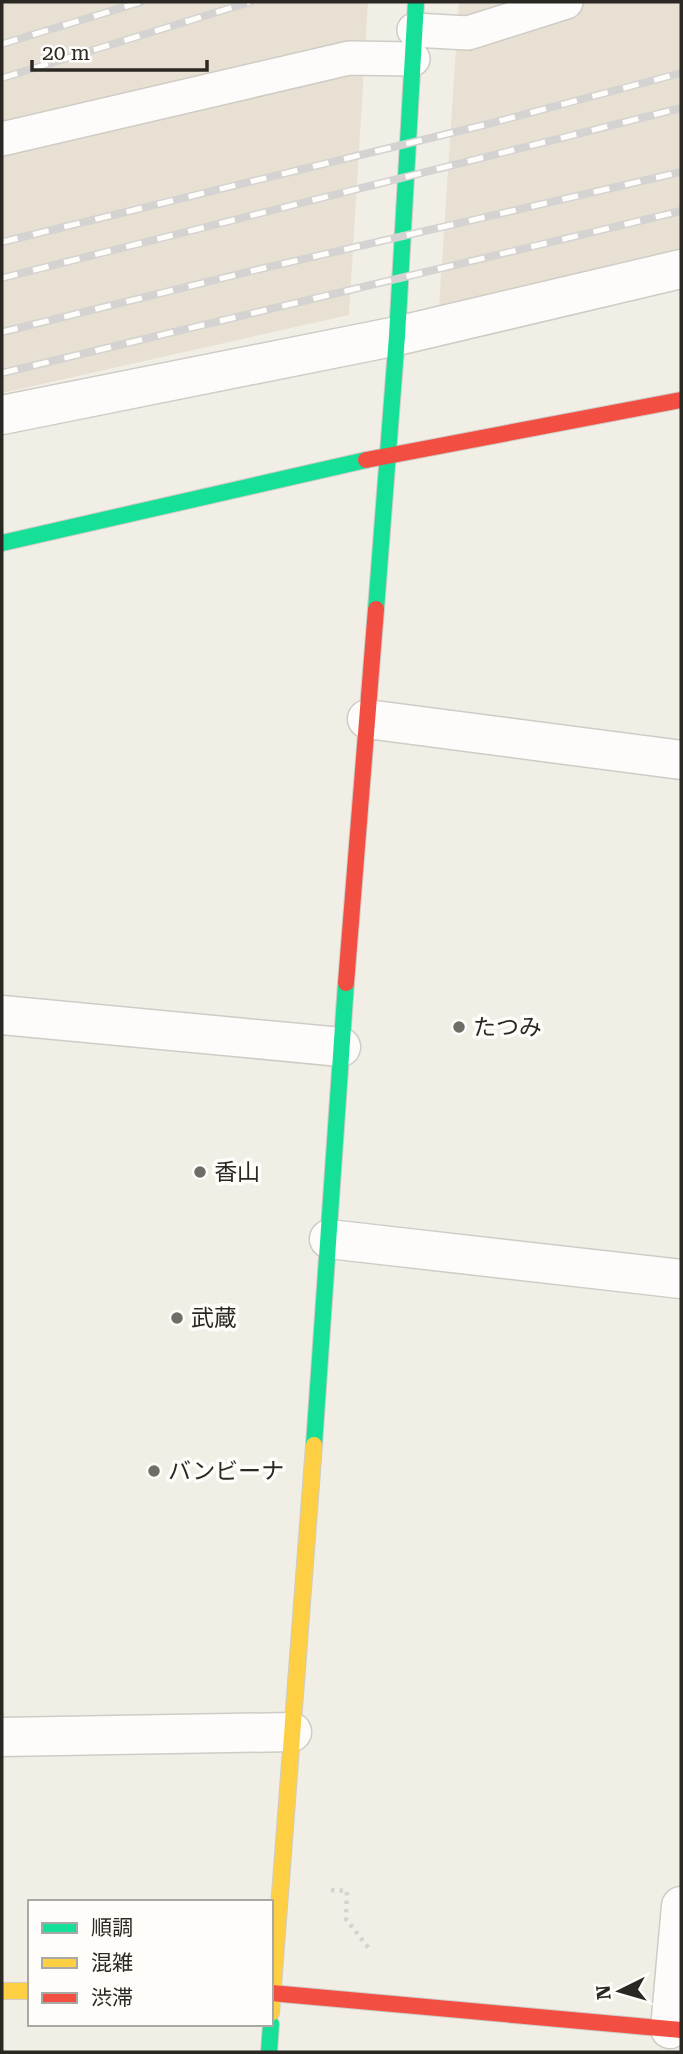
<svg xmlns="http://www.w3.org/2000/svg" width="683" height="2054" font-family="'Roboto Serif','Noto Sans JP',serif">
	<style>
		.built { fill: #e8e1d3 }
		.lines { fill: none; stroke-linecap: round; stroke-linejoin: round }
		.lane-casing { stroke: #cfccc6; stroke-width: 36 }
		.street-casing { stroke: #cfccc6; stroke-width: 41 }
		.fast-casing { stroke: #cfccc6; stroke-width: 18 }
		.slow-casing { stroke: #cfccc6; stroke-width: 18 }
		.jam-casing { stroke: #cfccc6; stroke-width: 18 }
		.path { stroke: #d4d3d1; stroke-width: 4.5; stroke-dasharray: 3.5 5; stroke-linecap: butt }
		.lane { stroke: #fdfcfb; stroke-width: 33 }
		.street { stroke: #fdfcfb; stroke-width: 38 }
		.fast { stroke: #16e098; stroke-width: 16 }
		.slow { stroke: #ffcf43; stroke-width: 16 }
		.jam { stroke: #f24e42; stroke-width: 16 }
		.rail-casing { stroke: #d4d3d1; stroke-width: 8 }
		.rail { stroke: #fefdfa; stroke-width: 5; stroke-dasharray: 16; stroke-linecap: butt }
		.poi-dot { fill: #706d67; stroke: #fefdfa; stroke-width: 2.5 }
		.labels { text-anchor: middle; dominant-baseline: central; stroke-width: 7; stroke-linejoin: round; paint-order: stroke }
		.poi-label { font-size: 23px; fill: #2b2823; stroke: #fefdfa; text-anchor: start }
	</style>
	<rect width="100%" height="100%" fill="#f1eee6"/>
	<path class="built" d="M2,2H368L349,315L2,393Z
		M459,2H681V255L439,308Z"/>
	<g class="lines">
		<g class="lane-casing">
			<path id="lane" d="M414,30L468,33L566,2
				M2,139L349,58L413,59"/>
		</g>
		<g class="street-casing">
			<path id="street" d="M2,415L397,336L681,269
				M367,719L681,760
				M2,1015L341,1047
				M329,1239L681,1279
				M2,1737L292,1732
				M670,2029L681,1906"/>
		</g>
		<g class="fast-casing">
			<path id="fast" d="M2,543L366,460
				M376,609L397,336L416,2
				M314,1445L346,983
				M269,2052L271,2024"/>
		</g>
		<g class="slow-casing">
			<path id="slow" d="M2,1991H30
				M271,2013L314,1445"/>
		</g>
		<g class="jam-casing">
			<path id="jam" d="M366,460L681,400
				M346,983L376,609
				M271,1993L681,2030"/>
		</g>
		<path class="path" d="M331,1890L347,1891L346,1919L371,1951"/>
		<use href="#lane" class="lane"/>
		<use href="#street" class="street"/>
		<use href="#fast" class="fast"/>
		<use href="#slow" class="slow"/>
		<use href="#jam" class="jam"/>
		<g class="rail-casing">
			<path id="rail" d="M2,44L141,2
				M2,78L250,2
				M2,242L484,125L681,73
				M2,278L681,108
				M2,332L260,269L681,172
				M2,373L681,211"/>
		</g>
		<use href="#rail" class="rail"/>
	</g>
	<g class="poi-dot">
		<circle cx="459" cy="1027" r="7"/>
		<circle cx="200" cy="1172" r="7"/>
		<circle cx="177" cy="1318" r="7"/>
		<circle cx="154" cy="1471" r="7"/>
	</g>
	<g class="labels">
		<g class="poi-label">
			<text x="473" y="1027">たつみ</text>
			<text x="214" y="1172">香山</text>
			<text x="191" y="1318">武蔵</text>
			<text x="168" y="1471">バンビーナ</text>
		</g>
	</g>
	<rect width="683" height="2054" fill="none" stroke="#2b2823" stroke-width="7"/>
	<rect x="28" y="1900" width="245" height="126" fill="#fefdfa" stroke="#aaa8a4" stroke-width="2"/>
	<rect x="42" y="1923" width="35" height="10" fill="#16e098" stroke="#aaa8a4" stroke-width="2"/>
	<text x="91" y="1935" font-size="21" fill="#2b2823">順調</text>
	<rect x="42" y="1958" width="35" height="10" fill="#ffcf43" stroke="#aaa8a4" stroke-width="2"/>
	<text x="91" y="1970" font-size="21" fill="#2b2823">混雑</text>
	<rect x="42" y="1993" width="35" height="10" fill="#f24e42" stroke="#aaa8a4" stroke-width="2"/>
	<text x="91" y="2005" font-size="21" fill="#2b2823">渋滞</text>
	<g transform="translate(620 1991) rotate(265)" stroke="#fefdfa" stroke-width="5" paint-order="stroke">
	<path d="M0-5L12 26L0 18L-12 26Z" fill="#2b2823"/>
	<text y="-10" font-size="19" font-weight="bold" text-anchor="middle" fill="#2b2823">N</text>
	</g>
	<path d="M32 60v10h175v-10" fill="none" stroke="#2b2823" stroke-width="3.5"/>
	<text x="42" y="60" font-size="21" fill="#2b2823" stroke="#fefdfa" stroke-width="5" paint-order="stroke">20 m</text>
</svg>
